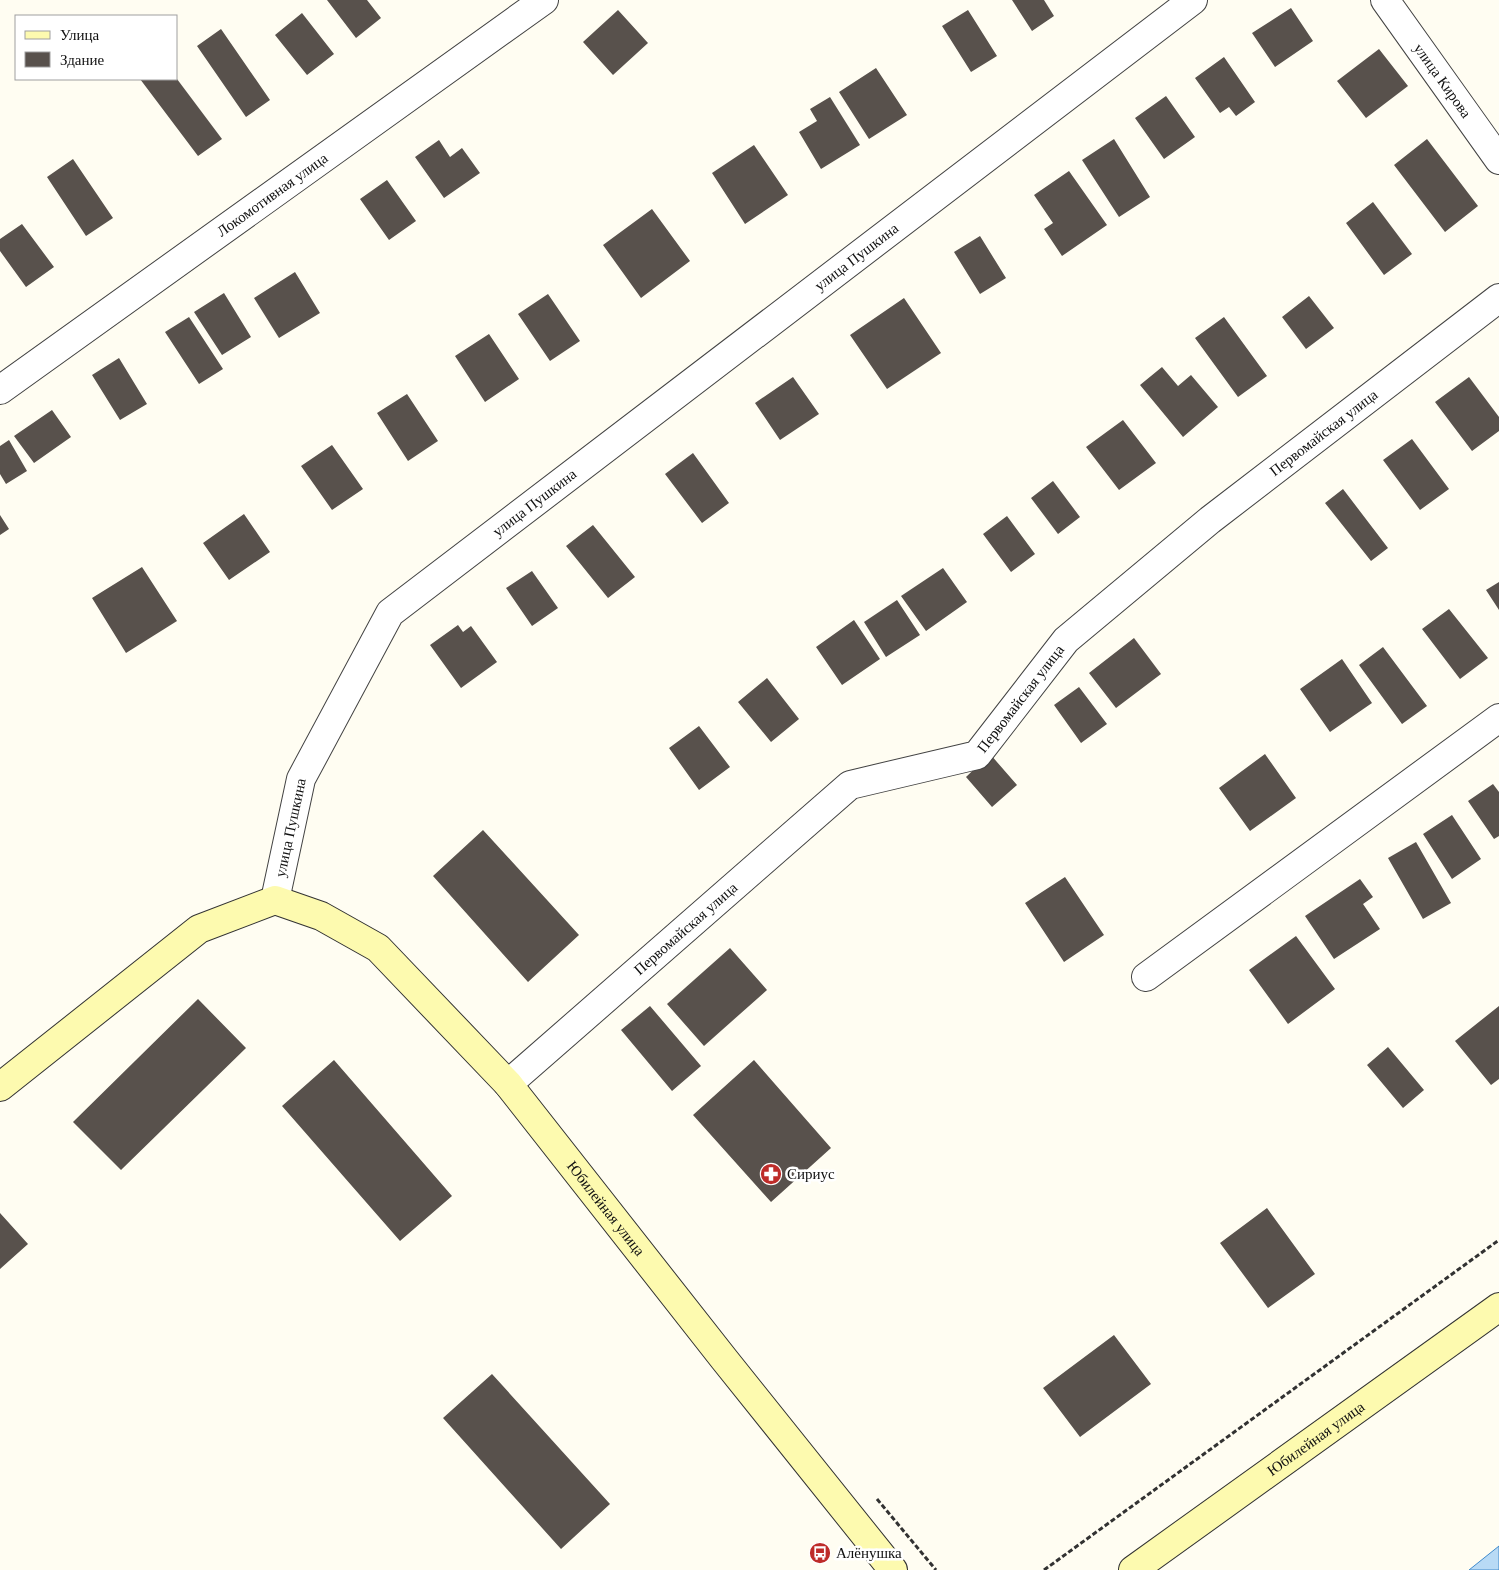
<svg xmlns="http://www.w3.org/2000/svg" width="1499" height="1570" font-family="Georgia,serif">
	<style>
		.water { fill: #b8daf5; stroke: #408acb }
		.building { fill: #58514c }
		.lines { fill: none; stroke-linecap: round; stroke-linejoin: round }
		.minor-casing { stroke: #434343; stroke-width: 30 }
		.secondary-casing { stroke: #323232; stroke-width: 30 }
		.path { stroke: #323232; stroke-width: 3; stroke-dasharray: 5 2.5; stroke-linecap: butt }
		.minor { stroke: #fff; stroke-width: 28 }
		.secondary { stroke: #fdfaaf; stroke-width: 28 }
		.labels { text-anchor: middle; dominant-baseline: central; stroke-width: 5; stroke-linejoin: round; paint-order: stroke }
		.street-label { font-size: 15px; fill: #101010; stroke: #fff }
		.poi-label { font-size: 15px; fill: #101010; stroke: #fff; text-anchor: start }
	</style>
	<rect width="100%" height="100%" fill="#fffdf2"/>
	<path class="water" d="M1499,1546V1570H1469Z"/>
	<path class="building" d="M327,0H367L381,18L356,38Z
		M1012,0H1044L1054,16L1032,31Z
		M1291,8L1313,41L1275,67L1252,33Z
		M618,10L648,43L613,75L583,42Z
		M968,10L997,56L971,72L942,26Z
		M302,13L334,54L307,75L275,35Z
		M221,29L270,100L246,117L197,46Z
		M1379,49L1408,86L1366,118L1337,81Z
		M1224,57L1255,102L1236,116L1229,107L1220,113L1195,78Z
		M876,68L907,115L869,139L839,92Z
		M140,79H177L222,139L198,156Z
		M1166,96L1195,137L1164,159L1135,118Z
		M830,97L860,145L821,169L799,132L817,121L810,109Z
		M1114,139L1150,197L1119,217L1082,160Z
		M1427,139L1478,206L1445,232L1394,165Z
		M439,140L450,157L462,148L480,173L444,198L415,157Z
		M754,145L788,195L745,224L712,173Z
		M73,159L113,218L86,236L47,177Z
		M1069,171L1107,225L1062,256L1044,229L1053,223L1034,195Z
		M387,180L416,221L389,240L360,199Z
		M1373,202L1412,254L1384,275L1346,223Z
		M652,209L690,261L641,298L603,245Z
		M22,224L54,267L26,287L0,251V239Z
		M980,236L1006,278L980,294L954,252Z
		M295,272L320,313L279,338L254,298Z
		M224,293L251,337L222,355L194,312Z
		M548,294L580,341L550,361L518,314Z
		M1309,296L1334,328L1306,349L1282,317Z
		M904,298L941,353L887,389L850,335Z
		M189,317L223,369L199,384L165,332Z
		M1224,317L1267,376L1238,397L1195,338Z
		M489,334L519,379L485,402L455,356Z
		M119,358L147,404L120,420L92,375Z
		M1162,367L1178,386L1191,375L1218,407L1183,437L1140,385Z
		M793,377L819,414L780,440L755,403Z
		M1469,377L1499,417V431L1472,451L1435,402Z
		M407,394L438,441L408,461L377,413Z
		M52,410L71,437L34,463L14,436Z
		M1123,420L1156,463L1119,490L1086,447Z
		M1412,439L1449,489L1420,510L1383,460Z
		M9,440L27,471L6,484L0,474V446Z
		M332,445L363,489L332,510L301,466Z
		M693,453L729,503L702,523L665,474Z
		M1053,481L1080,517L1058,534L1031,498Z
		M1343,489L1388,548L1371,561L1325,503Z
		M244,514L270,552L229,580L203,543Z
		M0,515L9,529L0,535Z
		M1007,516L1035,554L1011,572L983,534Z
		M593,525L635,577L608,598L566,546Z
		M142,567L177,621L126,653L92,598Z
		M943,568L967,602L926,631L901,596Z
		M532,571L558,608L532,626L506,588Z
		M1499,582V610L1486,590Z
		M897,600L920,635L886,657L864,622Z
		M1449,609L1488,658L1460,679L1422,629Z
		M854,620L880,659L842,685L816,647Z
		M458,625L463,632L471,626L497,662L461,688L430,645Z
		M1134,638L1161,674L1116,708L1089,673Z
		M1383,647L1427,706L1402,724L1359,665Z
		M1342,659L1372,703L1330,732L1300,689Z
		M767,678L799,719L771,742L738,702Z
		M1079,687L1107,724L1081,743L1054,705Z
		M699,726L730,767L699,790L669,748Z
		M990,754L1017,785L992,807L966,777Z
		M1265,754L1296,798L1250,831L1219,788Z
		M1493,784L1499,792V836L1494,839L1468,801Z
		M1452,815L1481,859L1452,879L1423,834Z
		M483,830L579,935L528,982L433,876Z
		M1416,842L1451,903L1423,919L1388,858Z
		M1065,877L1104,935L1064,962L1025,903Z
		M1360,879L1373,897L1363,904L1380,929L1334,959L1305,916Z
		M1296,936L1335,989L1288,1024L1249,970Z
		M730,948L767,990L704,1046L667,1004Z
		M198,999L246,1048L121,1170L73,1122Z
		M650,1006L701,1066L672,1091L621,1030Z
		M1499,1006V1079L1491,1085L1455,1041Z
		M1388,1047L1424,1090L1403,1108L1367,1065Z
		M334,1060L452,1196L400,1241L282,1106Z
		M754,1060L831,1148L771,1202L693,1115Z
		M1267,1208L1315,1274L1268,1308L1220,1243Z
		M0,1213L28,1244L0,1269Z
		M1114,1335L1151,1384L1080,1437L1043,1388Z
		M492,1374L610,1504L561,1549L443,1418Z"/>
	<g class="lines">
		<g class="minor-casing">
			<g id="minor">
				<path id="s1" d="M1385,0L1499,160"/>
				<path id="s2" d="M0,390L544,0"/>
				<path id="s3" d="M275,900L301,779L390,613L1193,0"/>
				<path d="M1146,977L1499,718"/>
				<path id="s4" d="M508,1084L850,785L977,755L1066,640L1210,520L1499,298"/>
			</g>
		</g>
		<g class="secondary-casing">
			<g id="secondary">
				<path id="s5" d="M0,1087L199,929L275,900L321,916L378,948L508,1084L724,1359L893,1570"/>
				<path id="s6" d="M1133,1570L1499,1307"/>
			</g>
		</g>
		<path class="path" d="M877,1499L936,1570
			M1044,1570L1499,1240"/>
		<use href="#minor" class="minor"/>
		<use href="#secondary" class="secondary"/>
	</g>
	<defs>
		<g id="pharmacy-disc" transform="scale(1.125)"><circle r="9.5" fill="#be2c29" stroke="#fff"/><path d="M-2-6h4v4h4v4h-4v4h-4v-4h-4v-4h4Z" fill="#fff"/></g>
		<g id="bus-disc" transform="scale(1.125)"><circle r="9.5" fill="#be2c29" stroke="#fff"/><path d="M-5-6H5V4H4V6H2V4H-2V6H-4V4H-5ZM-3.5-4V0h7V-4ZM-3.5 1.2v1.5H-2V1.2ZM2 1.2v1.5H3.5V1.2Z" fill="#fff"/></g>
	</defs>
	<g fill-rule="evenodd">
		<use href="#pharmacy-disc" x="771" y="1174"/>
		<use href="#bus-disc" x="820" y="1553"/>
	</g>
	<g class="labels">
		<g class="street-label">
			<text stroke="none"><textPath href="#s1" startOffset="99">улица Кирова</textPath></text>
			<text stroke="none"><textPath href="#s2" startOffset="335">Локомотивная улица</textPath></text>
			<text stroke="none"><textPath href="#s3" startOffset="899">улица Пушкина</textPath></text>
			<text stroke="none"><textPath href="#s4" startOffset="1061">Первомайская улица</textPath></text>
			<text stroke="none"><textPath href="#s3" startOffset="494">улица Пушкина</textPath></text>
			<text stroke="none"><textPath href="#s4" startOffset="656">Первомайская улица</textPath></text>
			<text stroke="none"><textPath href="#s3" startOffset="74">улица Пушкина</textPath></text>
			<text stroke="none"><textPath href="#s4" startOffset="236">Первомайская улица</textPath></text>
			<text stroke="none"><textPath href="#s5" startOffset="796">Юбилейная улица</textPath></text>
			<text stroke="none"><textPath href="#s6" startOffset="225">Юбилейная улица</textPath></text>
		</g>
		<g class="poi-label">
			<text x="787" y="1174">Сириус</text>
			<text x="836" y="1553">Алёнушка</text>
		</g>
	</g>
	<rect x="15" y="15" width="162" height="65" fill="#ffffff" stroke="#9f9f9f"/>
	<rect x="25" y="31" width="25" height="8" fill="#fdfaaf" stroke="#9f9f9f"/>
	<text x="60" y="40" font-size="15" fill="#101010">Улица</text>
	<rect x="25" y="52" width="25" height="15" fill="#58514c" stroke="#9f9f9f"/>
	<text x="60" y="65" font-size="15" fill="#101010">Здание</text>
</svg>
